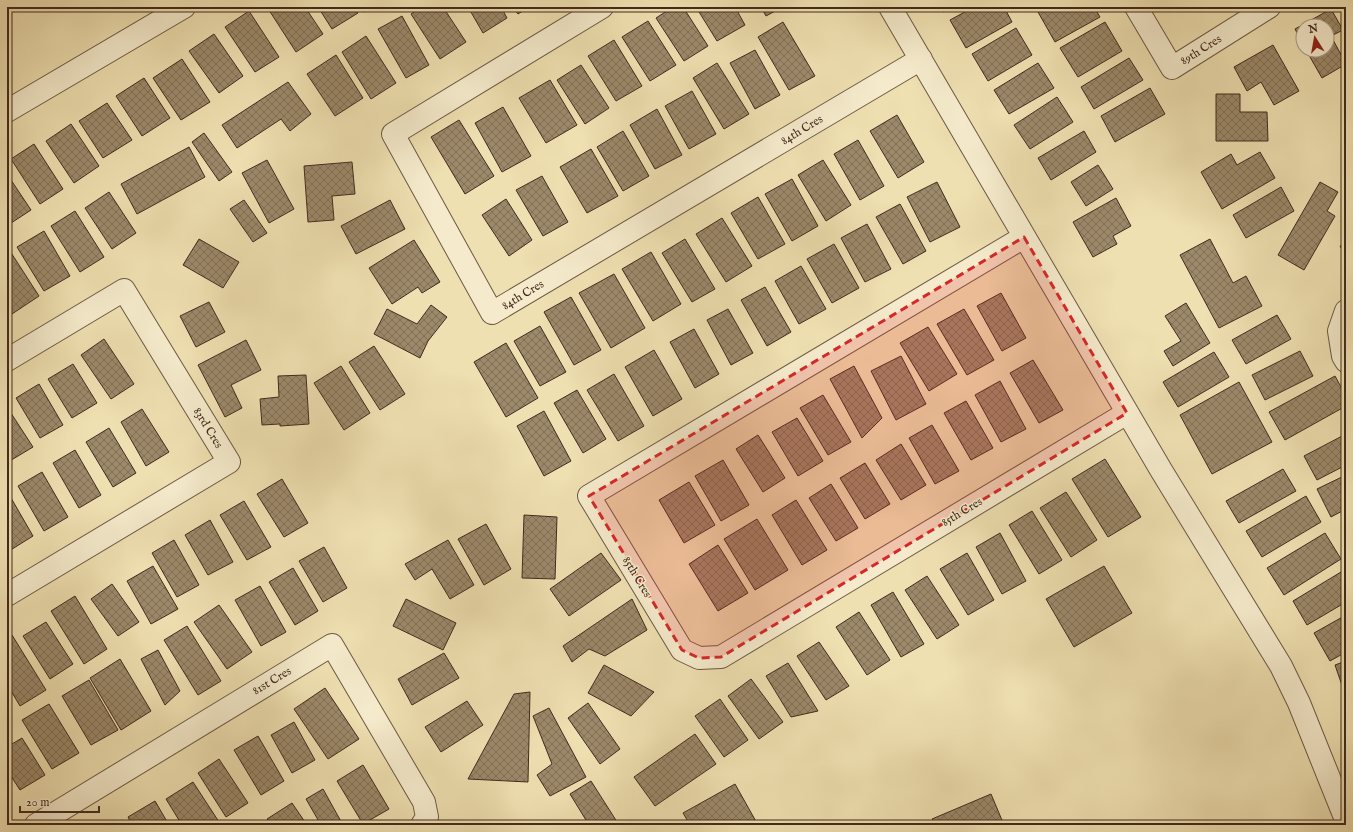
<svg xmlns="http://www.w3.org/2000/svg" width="1353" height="832" font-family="'IM FELL English',serif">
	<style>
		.building { fill: url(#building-cross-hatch); stroke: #422a1e }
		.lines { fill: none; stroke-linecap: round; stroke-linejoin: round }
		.minor-casing { stroke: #6d5843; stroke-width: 24 }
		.minor { stroke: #f5ebcc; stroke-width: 22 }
		.marked { fill: #d62828; fill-opacity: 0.2; stroke: #d62828; stroke-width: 3; stroke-dasharray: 8 5; stroke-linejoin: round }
		.labels { text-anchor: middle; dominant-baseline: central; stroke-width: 3; stroke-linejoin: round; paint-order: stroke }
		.street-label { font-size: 12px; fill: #422a1e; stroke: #f5ebcc }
	</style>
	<defs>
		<pattern id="building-cross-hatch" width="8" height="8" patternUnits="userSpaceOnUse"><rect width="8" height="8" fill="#9c896a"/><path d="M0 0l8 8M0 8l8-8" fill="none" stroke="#817057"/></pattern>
	</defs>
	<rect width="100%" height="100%" fill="#efe0b1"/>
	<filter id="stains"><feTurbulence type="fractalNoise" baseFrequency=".005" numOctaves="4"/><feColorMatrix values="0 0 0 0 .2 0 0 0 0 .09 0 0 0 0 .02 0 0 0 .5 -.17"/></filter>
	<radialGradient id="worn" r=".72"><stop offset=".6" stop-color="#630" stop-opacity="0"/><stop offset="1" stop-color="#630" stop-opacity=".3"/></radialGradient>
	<path class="building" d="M267,7H305L323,34L296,52Z
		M318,7H354L358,13L332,29Z
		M361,7H373L364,12Z
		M421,7H443L466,42L440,59L411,14Z
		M468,7H501L507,18L483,33Z
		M513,7H529L518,14Z
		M673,7H683L708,46L684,61L656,18Z
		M696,7H735L745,25L717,41Z
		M761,7H778L779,9L766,16Z
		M940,7H952L943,12Z
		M974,7H1004L1012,22L966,48L950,20Z
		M1048,7H1094L1100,17L1055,42L1038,12Z
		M1331,9L1343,30L1331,36L1346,64L1322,78L1306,50H1327V26H1303V44L1295,29Z
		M249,11L279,57L255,72L225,27Z
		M402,16L429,65L406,78L378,29Z
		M648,21L676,65L650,81L622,37Z
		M783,22L815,76L789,90L758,37Z
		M1105,22L1122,51L1078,77L1060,48Z
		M1016,28L1032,55L988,81L972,54Z
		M214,34L243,76L219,93L189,51Z
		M366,36L396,83L371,99L342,52Z
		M614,40L642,86L616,101L588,56Z
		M1273,45L1299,91L1274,105L1261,82L1247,91L1234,67Z
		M755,50L780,95L755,109L730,63Z
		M336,55L363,98L335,116L307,74Z
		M1129,58L1143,80L1094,109L1081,87Z
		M182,59L210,102L181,120L153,78Z
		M717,63L749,114L724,129L693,78Z
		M1038,63L1054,88L1009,114L994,90Z
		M581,65L609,108L585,124L557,80Z
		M144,78L170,118L142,136L116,96Z
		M550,80L577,125L546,143L519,98Z
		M288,82L311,114L290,131L281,119L237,148L222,125Z
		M1150,88L1165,114L1115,142L1101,116Z
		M692,91L716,134L689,149L665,106Z
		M1216,94H1240V112H1267L1268,141H1216Z
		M1057,97L1073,122L1030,149L1014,125Z
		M107,103L132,140L103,158L79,121Z
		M503,107L531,156L502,172L475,123Z
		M657,109L682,155L655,169L630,125Z
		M897,115L924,162L898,178L870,131Z
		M459,120L494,176L465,194L431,137Z
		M71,124L99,166L74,183L46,141Z
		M623,131L649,176L623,191L597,147Z
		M1084,131L1096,152L1051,180L1038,158Z
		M204,133L232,172L219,181L192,142Z
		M858,140L884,186L860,200L834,154Z
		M34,144L63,189L40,204L11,159Z
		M189,147L205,177L137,214L121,184Z
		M591,149L618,196L587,213L560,167Z
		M1260,152L1275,178L1222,209L1201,172L1231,154L1237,165Z
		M267,160L294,209L269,223L242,173Z
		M823,160L851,205L826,221L798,175Z
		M352,162L355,194L332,196L334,220L308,222L304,166Z
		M1098,165L1113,189L1086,206L1071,182Z
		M7,174L31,210L8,225L7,223Z
		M542,176L568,222L543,236L516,190Z
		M792,179L818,226L792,241L765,194Z
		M937,182L960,227L930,242L907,197Z
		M1320,182L1338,192L1327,211L1335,216L1304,270L1278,255Z
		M1281,187L1294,211L1246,238L1233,215Z
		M109,192L136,233L112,249L85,208Z
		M758,197L785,244L758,259L731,213Z
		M1116,198L1131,226L1113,236L1117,244L1093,257L1073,222Z
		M506,199L532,240L509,256L482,215Z
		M244,200L267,233L253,242L230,209Z
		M390,200L405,229L356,254L341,226Z
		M900,204L926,251L903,264L876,217Z
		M75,211L104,257L80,272L51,226Z
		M722,218L752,266L726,282L696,234Z
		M1346,218V230L1341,221Z
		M867,224L891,269L865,282L841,238Z
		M44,231L70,276L44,291L17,247Z
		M199,239L239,262L223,288L183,265Z
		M685,239L715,289L692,302L662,253Z
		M1210,239L1233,283L1246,276L1262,306L1219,328L1180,255Z
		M414,240L440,282L422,293L418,287L392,304L369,268Z
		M1346,243V256L1340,246Z
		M834,244L859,288L832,303L807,259Z
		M8,248L39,296L12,314L7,306Z
		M651,252L681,304L653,321L622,269Z
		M801,266L826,309L799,324L775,281Z
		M614,274L645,328L611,348L579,293Z
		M765,287L791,332L767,346L741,300Z
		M1001,293L1026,338L1002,351L977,306Z
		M571,297L601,350L574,365L544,312Z
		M209,302L225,332L196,347L180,316Z
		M1186,303L1210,343L1173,366L1164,351L1181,341L1165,316Z
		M431,305L447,317L428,341L420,358L374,334L387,309L417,324Z
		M728,309L753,353L731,365L707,320Z
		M964,309L994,360L967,375L937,324Z
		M1277,315L1291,339L1246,364L1232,340Z
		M540,326L566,372L540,386L514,341Z
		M928,327L957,374L929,391L900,343Z
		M694,329L719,374L695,388L670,342Z
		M104,339L134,384L111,399L81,355Z
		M246,340L261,370L231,385L242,408L225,417L198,365Z
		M506,343L538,398L506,417L474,362Z
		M374,346L405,394L380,410L349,362Z
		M654,350L682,399L653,416L625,367Z
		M1300,351L1313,376L1265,400L1252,375Z
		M1214,352L1229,377L1178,407L1163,382Z
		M901,356L926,404L896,420L871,371Z
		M1033,360L1063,410L1039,423L1010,373Z
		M73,364L97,403L72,418L48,379Z
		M341,366L370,413L344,430L314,383Z
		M854,366L882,418L862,438L830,379Z
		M614,374L644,426L618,441L587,390Z
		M306,375L309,424L280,426V424L262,425L260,399L279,397L278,376Z
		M1335,376L1346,396V406L1285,440L1269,412Z
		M1000,381L1026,429L1001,442L975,395Z
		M1239,382L1272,442L1212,474L1180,415Z
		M39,384L63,425L40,438L16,398Z
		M577,390L606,439L583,453L554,403Z
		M823,395L851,442L828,455L800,408Z
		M966,401L993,448L971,460L944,413Z
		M7,407L33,447L8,462L7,461Z
		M142,409L169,452L146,466L121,422Z
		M544,411L571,461L544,476L517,426Z
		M797,418L823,461L798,476L772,432Z
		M932,425L959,471L935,484L909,438Z
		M109,428L136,473L113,487L86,442Z
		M1346,434V465L1317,480L1304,456Z
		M758,435L785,478L763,492L736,449Z
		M901,444L926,485L901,500L876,460Z
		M75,450L101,495L79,508L53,463Z
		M1105,459L1141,517L1108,537L1072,479Z
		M723,460L749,505L721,521L695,476Z
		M865,463L890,504L865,519L840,478Z
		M1283,469L1296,491L1239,523L1226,501Z
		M42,472L68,517L44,531L18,486Z
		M1346,475V509L1331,517L1317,489Z
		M282,479L308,523L284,537L257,494Z
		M689,482L715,525L684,543L659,500Z
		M831,484L858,528L836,541L809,498Z
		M7,491L33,536L9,551L7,548Z
		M1066,492L1097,540L1071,557L1040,508Z
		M1306,496L1321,522L1262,557L1246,531Z
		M796,500L827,550L802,565L772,515Z
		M244,501L271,547L247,560L220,515Z
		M1032,511L1062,560L1039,574L1009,525Z
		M524,515L557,517L555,579L522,578Z
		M757,519L788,570L755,590L724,539Z
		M210,520L233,562L208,575L185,535Z
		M1346,521V531L1342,523Z
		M486,524L511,569L484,585L458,539Z
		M1000,533L1026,581L1002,594L976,547Z
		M1325,533L1341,559L1284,595L1267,568Z
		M174,540L199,585L177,597L152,553Z
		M448,540L474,585L450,599L432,569L415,580L405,564Z
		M718,545L748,593L718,611L689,564Z
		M324,547L347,588L323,602L299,561Z
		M601,553L621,580L569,616L550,589Z
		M967,553L994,600L968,615L940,569Z
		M153,566L178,609L151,624L127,581Z
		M1104,566L1132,613L1074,647L1046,599Z
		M293,568L318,611L295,625L269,582Z
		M1346,569V602L1307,625L1293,601Z
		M927,576L959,625L937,639L905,590Z
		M112,584L139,622L118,636L91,599Z
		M260,586L286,632L261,646L235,600Z
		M893,592L924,644L901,657L871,605Z
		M75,596L107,649L84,664L51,611Z
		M406,599L456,623L443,650L393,626Z
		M632,599L647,630L605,656L589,649L572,662L563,646Z
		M219,605L252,652L227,669L194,622Z
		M859,612L890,660L867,675L836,627Z
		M1346,615V652L1330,661L1314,633Z
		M46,622L73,664L50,679L23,636Z
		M187,626L221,681L198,695L164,640Z
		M12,635L46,690L20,706L7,684V638Z
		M819,642L849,686L826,700L797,656Z
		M158,650L180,691L165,705L141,659Z
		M444,653L459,678L412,705L398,679Z
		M120,659L151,711L121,730L90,678Z
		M1346,661V697L1335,665Z
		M788,663L818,711L791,717L766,676Z
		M604,665L654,692L631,716L588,693Z
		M751,679L783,722L759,739L728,696Z
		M89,680L118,730L91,745L62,696Z
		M325,688L359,739L328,759L294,709Z
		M530,692L528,782L468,779L514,694Z
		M720,699L748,740L724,757L695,716Z
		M467,701L483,725L441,752L425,727Z
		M588,703L620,749L600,764L568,718Z
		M49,704L79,753L52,769L22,720Z
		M549,708L586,777L550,796L537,775L552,764L533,716Z
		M294,722L315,760L292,773L271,735Z
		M695,734L716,764L655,806L634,777Z
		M258,736L284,781L261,795L234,750Z
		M22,738L45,775L20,790L7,770V747Z
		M219,759L248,803L226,817L198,773Z
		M363,765L389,809L363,824L337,781Z
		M591,781L619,825H589L570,794Z
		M193,782L221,825H182L166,799Z
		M735,784L758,825H690L683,813Z
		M323,789L343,825H321L306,799Z
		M991,794L1004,825H935L932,819Z
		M155,801L169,825H132L128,817Z
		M292,803L307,825H272L267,819Z"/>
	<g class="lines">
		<g class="minor-casing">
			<path id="minor" d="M602,7L393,134L492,313L921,59
				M890,7L1161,470L1281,666L1299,703L1346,820
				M1136,7L1172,68L1269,7
				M7,111L184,7
				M1024,237L589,496L682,650L699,658L721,657L1127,413
				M1346,311L1339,331L1343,356L1346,361
				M7,360L124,290L229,462L7,595
				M36,825L332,645L424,802L427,817L422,825"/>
		</g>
		<use href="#minor" class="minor"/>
	</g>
	<path class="marked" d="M1024,237L1127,413L721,657L699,658L682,650L589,496Z"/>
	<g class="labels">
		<g class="street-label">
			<text transform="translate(1201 50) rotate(-32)">89th Cres</text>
			<text transform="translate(802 130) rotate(-31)">84th Cres</text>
			<text transform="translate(523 295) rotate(-31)">84th Cres</text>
			<text transform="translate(208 428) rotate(59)">83rd Cres</text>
			<text transform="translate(962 512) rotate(-31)">85th Cres</text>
			<text transform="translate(637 577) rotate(59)">85th Cres</text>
			<text transform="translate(272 681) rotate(-31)">81st Cres</text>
		</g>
	</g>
	<rect width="1353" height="832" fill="none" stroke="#efe0b1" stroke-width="24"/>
	<rect x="8" y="8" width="1337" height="816" fill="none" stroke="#422a1e" stroke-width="2"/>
	<rect x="12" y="12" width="1329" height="808" fill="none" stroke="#422a1e"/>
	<g transform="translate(1315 38) rotate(349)"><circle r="19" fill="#f5ebcc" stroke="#ad9e86"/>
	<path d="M0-3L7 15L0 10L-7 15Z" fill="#8f2418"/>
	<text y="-6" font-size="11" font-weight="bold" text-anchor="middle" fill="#422a1e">N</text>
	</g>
	<path d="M20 806v6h79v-6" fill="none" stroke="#422a1e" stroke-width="2"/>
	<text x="26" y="806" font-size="12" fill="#422a1e" stroke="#f5ebcc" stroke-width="3" paint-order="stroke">20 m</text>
	<rect width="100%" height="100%" filter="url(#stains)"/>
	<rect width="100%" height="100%" fill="url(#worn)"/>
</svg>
